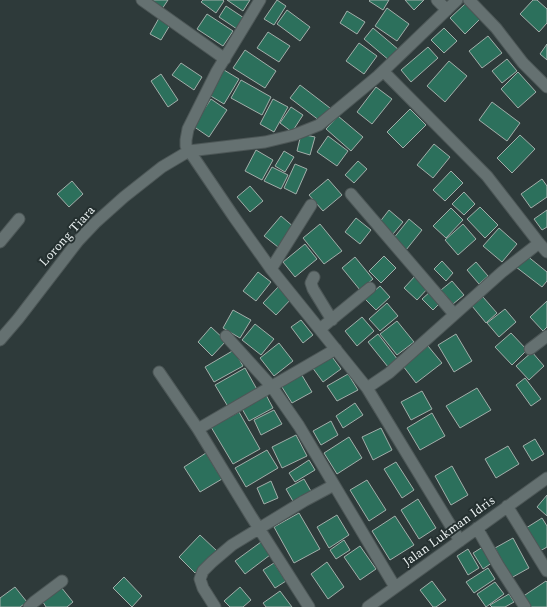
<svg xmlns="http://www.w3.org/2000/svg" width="547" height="607" font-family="Spectral,serif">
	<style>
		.building { fill: #2c705c; stroke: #a2aeaa }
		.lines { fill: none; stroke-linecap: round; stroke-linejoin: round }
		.minor-casing { stroke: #4d5757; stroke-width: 13 }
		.minor { stroke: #657171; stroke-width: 11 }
		.labels { text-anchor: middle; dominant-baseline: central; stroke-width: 4; stroke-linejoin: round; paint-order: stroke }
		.street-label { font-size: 13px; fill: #eaf1f1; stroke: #253030 }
	</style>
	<rect width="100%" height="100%" fill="#2e3a3a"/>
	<path class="building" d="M148,0H168L162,9Z
		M203,0H223L224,1L216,13L201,2Z
		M227,0H250L243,11Z
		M277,0L286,6L274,25L264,19Z
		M370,0H389L383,10L369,1Z
		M405,0H424L414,10Z
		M533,0H537L547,9V23L539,32L520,14Z
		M465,4L480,19L465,34L450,18Z
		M226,6L244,18L237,29L219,17Z
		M387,8L409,24L397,41L375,26Z
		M287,10L310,27L300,41L277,24Z
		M347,11L365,22L357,34L340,23Z
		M207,14L233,31L223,46L197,29Z
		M159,18L170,25L161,40L150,34Z
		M373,28L399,50L390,61L364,39Z
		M444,28L457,41L444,53L431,40Z
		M268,32L290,46L279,62L257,48Z
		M488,36L502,53L482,68L469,51Z
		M359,43L377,56L364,74L346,61Z
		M547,44V60L540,54Z
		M428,47L438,58L411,82L401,70Z
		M245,50L276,71L265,88L233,68Z
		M507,59L517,71L502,83L492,71Z
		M449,61L467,76L445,102L427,86Z
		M181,63L202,77L194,90L172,75Z
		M224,70L239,79L224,104L209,95Z
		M518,72L536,92L518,108L501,89Z
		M161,74L178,100L168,107L151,81Z
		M241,80L271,97L262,115L231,98Z
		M300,85L330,108L320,121L290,98Z
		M376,87L392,99L372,124L357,112Z
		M211,99L227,110L209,137L193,126Z
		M273,99L288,107L274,132L260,124Z
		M492,102L520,123L507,141L479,120Z
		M291,107L303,115L292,132L280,123Z
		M410,109L426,125L403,148L387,132Z
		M338,116L363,137L351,151L326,129Z
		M301,134L315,137L310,155L297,151Z
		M520,135L535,149L512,173L497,158Z
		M328,136L348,151L337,166L317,152Z
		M434,144L450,157L433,178L417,165Z
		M256,150L273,160L262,180L245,171Z
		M284,151L294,157L285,172L275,166Z
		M358,161L367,169L354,183L345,175Z
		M295,164L307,169L296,194L284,188Z
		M272,167L288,175L281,189L264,181Z
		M451,171L463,183L445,201L433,190Z
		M328,179L342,195L323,211L309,195Z
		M542,179L547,186V197L531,208L521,194Z
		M72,181L83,194L69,207L57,194Z
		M250,186L263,201L250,212L237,197Z
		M464,192L475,204L464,215L452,204Z
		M480,207L498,225L485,238L467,219Z
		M451,208L463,220L446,238L433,226Z
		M389,210L403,222L393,234L379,223Z
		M547,210V227L542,230L534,219Z
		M281,216L295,228L278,247L264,236Z
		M356,218L371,230L360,244L345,232Z
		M409,219L422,230L406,250L393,239Z
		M320,224L342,251L324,264L303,238Z
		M463,224L476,239L458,255L445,240Z
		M499,228L517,244L502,262L483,246Z
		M305,244L317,259L295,277L283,262Z
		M526,255L547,272V281L542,287L516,267Z
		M384,256L396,268L381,283L369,271Z
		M355,257L373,279L360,290L342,268Z
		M442,261L453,273L446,281L434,269Z
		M476,262L488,276L479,284L467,270Z
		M258,272L271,282L256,301L243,291Z
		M416,275L429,287L417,300L404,288Z
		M452,281L464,295L453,304L441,290Z
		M279,286L292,298L276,315L263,303Z
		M380,286L390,297L376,310L365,299Z
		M431,291L441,302L433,310L422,299Z
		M483,297L497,313L486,323L472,306Z
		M547,301V327L543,331L530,317Z
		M387,303L398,316L380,331L369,319Z
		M505,309L516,322L499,337L487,323Z
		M233,310L251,320L240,338L223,328Z
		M362,317L374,331L357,346L345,331Z
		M301,320L313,335L303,343L291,327Z
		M397,321L414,342L397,355L380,334Z
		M255,324L274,339L261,355L242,340Z
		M211,327L226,341L212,356L198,342Z
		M511,333L527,350L512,365L495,347Z
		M378,334L398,360L388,367L368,342Z
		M456,334L472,361L454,372L438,345Z
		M279,343L293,361L274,376L260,358Z
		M428,346L442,363L416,383L403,366Z
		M234,350L243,366L214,382L205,367Z
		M532,352L544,366L529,380L516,366Z
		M330,354L341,369L323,382L312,367Z
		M245,368L259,393L230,410L215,385Z
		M300,372L312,392L292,403L280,384Z
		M348,374L358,390L337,401L327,386Z
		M525,378L541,399L531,406L516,385Z
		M477,388L491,410L460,428L446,406Z
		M422,391L432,409L411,420L401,402Z
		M265,393L273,408L249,421L241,407Z
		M355,403L363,415L343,428L336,416Z
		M274,410L282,424L261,435L254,420Z
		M239,412L260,449L233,464L211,427Z
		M432,413L445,436L420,450L407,428Z
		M331,421L338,435L321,445L313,431Z
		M381,428L392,450L373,460L362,437Z
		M296,435L307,456L282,468L272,447Z
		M349,437L362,458L337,474L324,453Z
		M535,439L544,454L532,461L523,446Z
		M508,446L519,464L496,478L485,459Z
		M267,450L278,468L246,487L235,468Z
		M206,453L222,479L200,492L184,467Z
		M309,460L315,470L295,482L289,473Z
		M396,462L414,490L402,498L384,469Z
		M452,466L468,495L451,505L435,476Z
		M304,479L312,493L294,503L286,489Z
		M367,480L386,510L369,521L350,490Z
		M271,481L278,498L264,504L257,488Z
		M547,495V516L537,507Z
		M418,499L436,528L419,539L401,510Z
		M299,513L320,549L294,563L274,527Z
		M337,515L349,535L329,548L317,527Z
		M395,516L414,545L390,560L372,531Z
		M542,518L547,526V547L540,551L526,528Z
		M200,535L217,551L195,573L179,557Z
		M513,538L529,568L511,578L495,548Z
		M344,540L350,550L336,559L330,550Z
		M261,542L270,555L245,574L235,561Z
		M486,545L496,560L483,569L473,553Z
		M360,546L376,569L360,580L344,557Z
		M468,549L479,568L468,575L457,556Z
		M327,562L344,587L328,599L311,574Z
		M274,563L286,581L275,588L263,570Z
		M488,568L495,579L474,593L466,582Z
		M124,577L142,596L132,607L113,588Z
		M432,581L446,600L436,607H433L420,590Z
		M546,581L547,582V607H528L522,597Z
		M495,582L504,594L486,607L477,594Z
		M15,587L27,602L20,607H0V598Z
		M61,587L73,602L67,607H46L43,602Z
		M240,587L251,600L243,607H230L224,601Z
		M280,591L292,607H266L263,603Z
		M509,594L514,602L505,607H492L490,605Z"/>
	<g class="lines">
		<g class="minor-casing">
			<path id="minor" d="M142,0L225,59
				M260,0L217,71L188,129L186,140V146L234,217L271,269L367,388L460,541
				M437,0L447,10
				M469,0L496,28L523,63L547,87
				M383,71L487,176L539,243L547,252
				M351,194L454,314
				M0,242L19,219
				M271,269L311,205
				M314,277L311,283L313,289L332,320
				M320,329L370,288
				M226,336L272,387L299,426L395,587
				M0,340L18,319L78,241L95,223L124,197L162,167L189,151L265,142L294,135L319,125L378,76L457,0
				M530,349L547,336
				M159,372L198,429L251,516L309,607
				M367,388L389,373L502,272L539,243
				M198,429L336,349
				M507,506L547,571
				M477,528L498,565L525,607
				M29,607L34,602L62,581
				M215,607L203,588L200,579L203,571L212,562L232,545L304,501L334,485
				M368,607L547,478"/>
		</g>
		<use href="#minor" class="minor"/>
	</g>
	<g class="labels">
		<g class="street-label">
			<text transform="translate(67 236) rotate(-48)">Lorong Tiara</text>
			<text transform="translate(449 531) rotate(-36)">Jalan Lukman Idris</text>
		</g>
	</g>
</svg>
